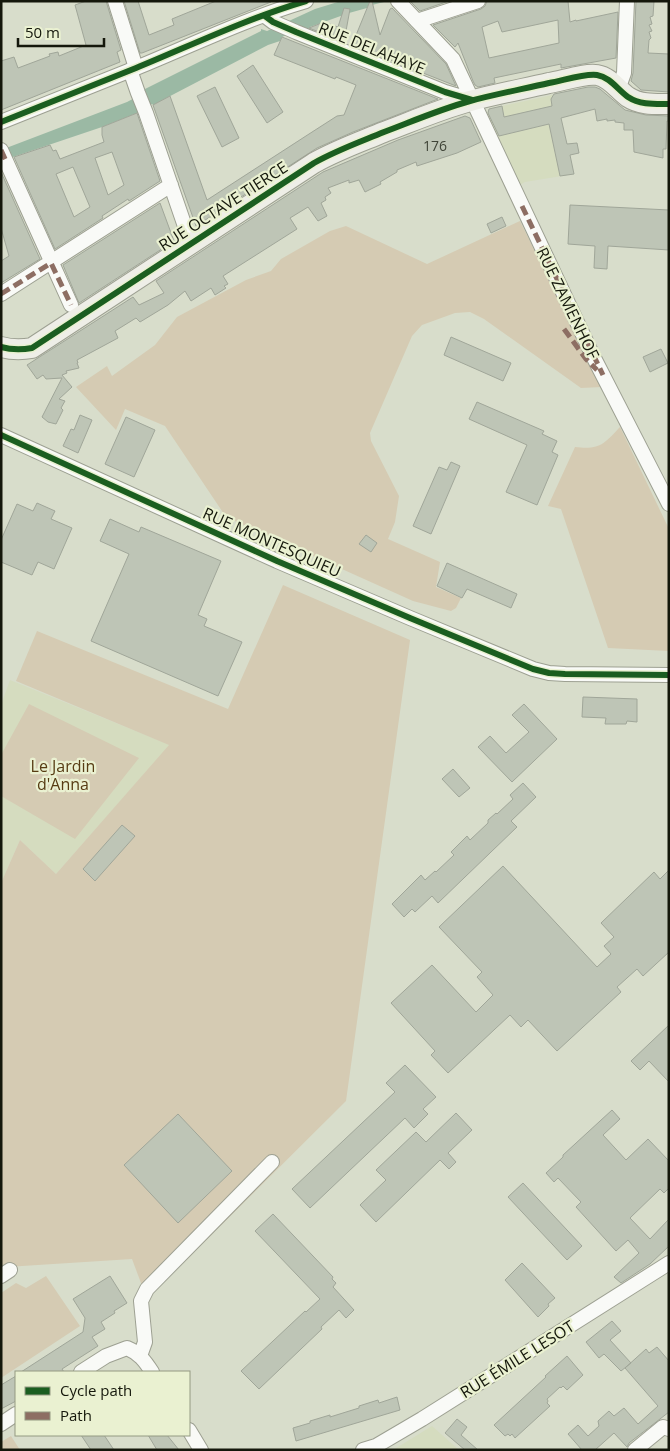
<svg xmlns="http://www.w3.org/2000/svg" width="670" height="1451" font-family="'Open Sans',sans-serif">
	<style>
		.built { fill: #d5dcbf }
		.green { fill: #d5cbb3 }
		.water { fill: #9bb9a4 }
		.building { fill: #bec5b6; stroke: #a0a699; fill-rule: evenodd }
		.lines { fill: none; stroke-linecap: round; stroke-linejoin: round }
		.street-casing { stroke: #9da092; stroke-width: 16 }
		.secondary-casing { stroke: #9da092; stroke-width: 22 }
		.street { stroke: #f9faf7; stroke-width: 14 }
		.secondary { stroke: #eeeee7; stroke-width: 20 }
		.quiet { stroke: #8d6e63; stroke-width: 5; stroke-dasharray: 10 5; stroke-linecap: butt }
		.cycleway-casing { stroke: #eaf1d1; stroke-width: 9 }
		.cycleway { stroke: #1b5e20; stroke-width: 6 }
		.labels { text-anchor: middle; dominant-baseline: central; stroke-width: 4.5; stroke-linejoin: round; paint-order: stroke }
		.number-label { font-size: 14px; fill: #3f4437 }
		.street-label { font-size: 16px; fill: #14170b; stroke: #eaf1d1 }
		.park-label { font-size: 16px; fill: #573c13; stroke: #eaf1d1 }
	</style>
	<rect width="100%" height="100%" fill="#d8ddcb"/>
	<path class="built" d="M570,91L576,114L561,118L574,174L525,182L520,185L487,114L489,109Z
		M10,680L170,745L56,874L20,840L1,883V705Z
		M432,1426L459,1450H393Z"/>
	<path class="green" d="M520,221L602,387L581,388L484,319L470,312L455,313L422,325L412,336L370,433L371,441L399,496L395,522L388,539L440,562L436,587L461,598L456,608L451,611L413,601L226,517L165,426L125,409L116,430L76,387L107,366L112,376L155,345L177,317L246,280L271,271L281,259L330,231L346,226L427,264Z
		M620,427L669,529V651L608,648L561,509L548,506L575,447C600,450 604,444 620,427Z
		M283,585L410,640L346,1101L147,1299L132,1259L22,1266L9,1267L1,1270V883L20,840L56,874L169,745L16,681L37,631L228,709Z
		M29,704L139,758L75,839L1,796V755Z
		M46,1276L80,1326L1,1378V1293L16,1283L26,1288Z
		M11,1436L20,1450H1V1442Z"/>
	<path class="water" d="M341,1H388L368,6L367,8L349,13L310,27L309,29L304,27L282,37L280,41L268,45L153,105L152,104L137,113L102,127L1,161V150L127,102L144,93L143,90L261,31V29L267,31L315,9Z"/>
	<path class="building" d="M86,1H106L121,50L117,52L120,62L1,110V61L14,57L18,68L50,56L49,54L58,52L59,56L86,45L75,5Z
		M124,1H138L149,35L174,25L172,19L216,1L271,2L142,53H140Z
		M370,1H372L380,35L390,9L392,8L446,64L456,86L352,45Z
		M410,1H449L420,11Z
		M487,1H568L570,22L576,20V21L618,12L616,58L561,68V64L494,78L495,83L478,87L475,85L473,81L458,43L455,47L433,25L481,9L485,6ZM558,20L559,43L489,58L482,27L498,21L502,32Z
		M636,1H654L653,16L650,17L652,24L649,25L652,31L649,32L651,38L649,40L648,53L669,54V92L641,90L631,81L633,73Z
		M344,8L350,9L344,42L309,28L324,22L338,27Z
		M282,37L438,99L353,132L317,148L196,226L153,105L170,96L207,200L309,134L337,116L344,115L356,85L336,77L335,79L274,55Z
		M253,65L283,112L267,123L237,76Z
		M215,87L239,138L222,147L197,96Z
		M588,87H595L600,89L625,110L646,115L669,116V121H667L666,149H663V158L634,152L633,130H624V123L615,122V120L607,121V119L597,121L595,109L561,118L567,144L577,143L579,153L570,155L574,174L560,176L549,124L499,136L488,113L489,109L502,106L504,117L552,106L551,99L554,94Z
		M137,113L160,181L129,201L128,199L102,216L103,218L55,249L14,157L50,145L53,151L56,150L60,159L104,142L102,135V127ZM112,152L124,185L108,195L95,158ZM73,167L90,207L74,217L56,174Z
		M465,116L470,118L481,142L457,153L417,166L416,162L397,170V172L380,182L381,184L365,192L359,180L349,183V180L328,188L331,193L325,197L326,200L321,203L327,216L318,221L308,207L290,218L297,229L223,276L228,284L224,286L226,288L215,295L211,288L191,301L185,291L168,305L140,322L136,318L115,331L118,338L77,360L78,363H77L79,368L66,371L67,373L62,375L72,387L59,399L65,401L61,408L63,410L56,424L48,422L42,417L62,378L46,379L43,375L37,379L27,365L133,297L139,305L164,293L156,281L323,172L398,140Z
		M1,172L40,259L1,283V261L9,256L1,228Z
		M160,203L174,241L79,303L63,265Z
		M570,205L669,210V250L608,246L607,269L594,268L595,246L568,244Z
		M502,217L506,226L491,233L487,224Z
		M451,337L511,363L503,381L444,355Z
		M661,349L668,363L650,372L643,357Z
		M477,402L544,431L542,434L557,441L552,452L558,455L537,505L506,492L527,445L469,419Z
		M80,415L92,420L78,453L63,446L71,429L74,430Z
		M126,417L155,430L134,477L105,464Z
		M451,462L460,466L431,534L413,526L439,467L447,470Z
		M37,503L55,511L51,519L72,528L54,569L38,562L32,575L1,562V540L17,504L33,511Z
		M110,519L139,532L141,527L221,561L198,615L207,619L204,626L242,642L218,696L91,641L129,554L100,541Z
		M366,535L377,543L371,552L359,544Z
		M447,563L517,594L511,608L467,589L462,598L437,586Z
		M583,697L637,699V722L627,721L626,724H605L606,718L582,717Z
		M524,704L557,739L512,782L478,747L490,736L506,753L529,732L512,715Z
		M453,769L470,788L459,797L442,779Z
		M523,783L536,797L511,821L517,827L438,903L432,896L415,912L412,909L404,917L392,904L421,875L425,880L435,871L436,872L454,855L451,852L467,836L470,840L488,823V820L496,813L497,814L513,799L510,795Z
		M122,825L135,836L95,881L83,869Z
		M503,866L597,967L611,954L604,946L614,937L601,923L654,872L660,879L669,870V952L643,976L637,969L617,987L621,992L557,1051L528,1020L521,1027L510,1015L448,1073L431,1055L435,1051L391,1003L432,965L476,1012L493,995L477,977L482,972L439,927Z
		M669,1025V1082L649,1061L640,1070L631,1061Z
		M405,1065L436,1097L423,1109L428,1114L414,1128L405,1118L310,1208L292,1189L395,1092L386,1083Z
		M612,1110L620,1119L603,1135L626,1160L648,1139L669,1161V1188L664,1193L660,1189L630,1218L650,1239L669,1219V1246L650,1264L621,1283L614,1277L639,1253L628,1240L616,1251L576,1207L581,1202L558,1178L554,1182L546,1173L563,1157V1155Z
		M456,1113L472,1130L448,1153L456,1162L449,1169L440,1160L376,1222L360,1205L386,1180L376,1170L416,1132L426,1142Z
		M178,1114L232,1171L178,1223L124,1165Z
		M523,1183L582,1246L567,1260L508,1197Z
		M273,1214L333,1277L332,1279L336,1283L333,1287L354,1310L346,1318L339,1310L321,1327L322,1329L259,1389L241,1371L305,1311L306,1312L320,1299L255,1231Z
		M522,1263L555,1298L548,1304L549,1306L538,1317L505,1280Z
		M110,1276L127,1303L114,1311L115,1313L101,1322L105,1329L92,1337L98,1346L62,1369L64,1372H21L83,1332L85,1318L73,1299Z
		M612,1321L621,1331L610,1340L631,1363L621,1371L604,1354L599,1358L586,1342Z
		M657,1347L669,1361V1412L629,1443L627,1447L614,1433L595,1450H582L568,1434L578,1425L588,1436L599,1426L598,1421L609,1411L614,1416L624,1408L638,1424L658,1406L625,1368L646,1349L649,1353Z
		M567,1356L583,1375L567,1390L563,1386L561,1388L560,1387L547,1399L548,1401L547,1403L550,1406L515,1438L512,1434L510,1436L508,1434L505,1436L494,1425L546,1377L545,1376Z
		M16,1376V1401L1,1409V1385Z
		M397,1397L400,1410L296,1441L293,1428L310,1423V1421L330,1415V1417L359,1408V1406L378,1400L379,1403Z
		M457,1419L467,1427L461,1435L478,1450H465L445,1433Z
		M81,1435H104L114,1450H91Z
		M148,1435H167L179,1450H157Z"/>
	<g class="lines">
		<g class="street-casing">
			<path id="street" d="M115,1L136,68
				M398,1L453,59L593,356L669,504
				M265,16L273,22L296,32L445,92L472,100
				M417,21L478,1
				M130,70L138,93L146,113L191,244
				M619,87L624,73L627,1
				M1,122C46,104 91,86 136,68C192,45 248,18 306,1
				M1,150L71,305
				M1,294L171,185
				M1,435L277,561L410,618L533,669L549,673L565,674L669,675
				M1,1276L10,1270
				M140,1356L145,1342L141,1301L147,1289L272,1162
				M81,1372L106,1356L127,1348C139,1353 145,1361 152,1372
				M1,1424L16,1414
				M189,1430L201,1450
				M363,1450L376,1446L422,1419L669,1263
				M635,1450L663,1427L669,1429"/>
		</g>
		<g class="secondary-casing">
			<path id="secondary" d="M1,347C12,350 21,350 32,348L314,163C337,150 360,142 384,132C413,121 441,109 470,101C496,94 523,89 549,83C562,81 585,73 597,75C610,77 618,90 628,97C640,105 655,104 669,104"/>
		</g>
		<use href="#street" class="street"/>
		<use href="#secondary" class="secondary"/>
		<path class="quiet" d="M1,150L6,161
			M522,206L603,375
			M1,294L51,263L71,305
			M564,329L586,359L597,370"/>
		<g class="cycleway-casing">
			<path id="cycleway" d="M265,16L273,22L296,32L445,92L472,100
				M1,122C46,104 91,86 136,68C192,45 248,18 306,1
				M1,347C12,350 21,350 32,348L314,163C337,150 360,142 384,132C413,121 441,109 470,101C496,94 523,89 549,83C562,81 585,73 597,75C610,77 618,90 628,97C640,105 655,104 669,104
				M1,435L277,561L410,618L533,669L549,673L565,674L669,675"/>
		</g>
		<use href="#cycleway" class="cycleway"/>
	</g>
	<g class="labels">
		<g class="number-label">
			<text x="435" y="145">176</text>
		</g>
		<g class="street-label">
			<text transform="translate(372 48) rotate(22)">RUE DELAHAYE</text>
			<text transform="translate(223 206) rotate(-33)">RUE OCTAVE TIERCE</text>
			<text transform="translate(568 303) rotate(64)">RUE ZAMENHOF</text>
			<text transform="translate(272 542) rotate(24)">RUE MONTESQUIEU</text>
			<text transform="translate(517 1359) rotate(-32)">RUE ÉMILE LESOT</text>
		</g>
		<g class="park-label">
			<text x="63" y="766">Le Jardin<tspan x="63" dy="18">d'Anna</tspan></text>
		</g>
	</g>
	<rect width="670" height="1451" fill="none" stroke="#14170b" stroke-width="5"/>
	<rect x="15" y="1371" width="175" height="65" fill="#eaf1d1" stroke="#949a82"/>
	<rect x="25" y="1387" width="25" height="8" fill="#1b5e20" stroke="#949a82"/>
	<text x="60" y="1396" font-size="15" fill="#14170b">Cycle path</text>
	<rect x="25" y="1412" width="25" height="8" fill="#8d6e63" stroke="#949a82"/>
	<text x="60" y="1421" font-size="15" fill="#14170b">Path</text>
	<path d="M18 38v8h86v-8" fill="none" stroke="#14170b" stroke-width="2.5"/>
	<text x="25" y="38" font-size="15" fill="#14170b" stroke="#eaf1d1" stroke-width="4" paint-order="stroke">50 m</text>
</svg>
